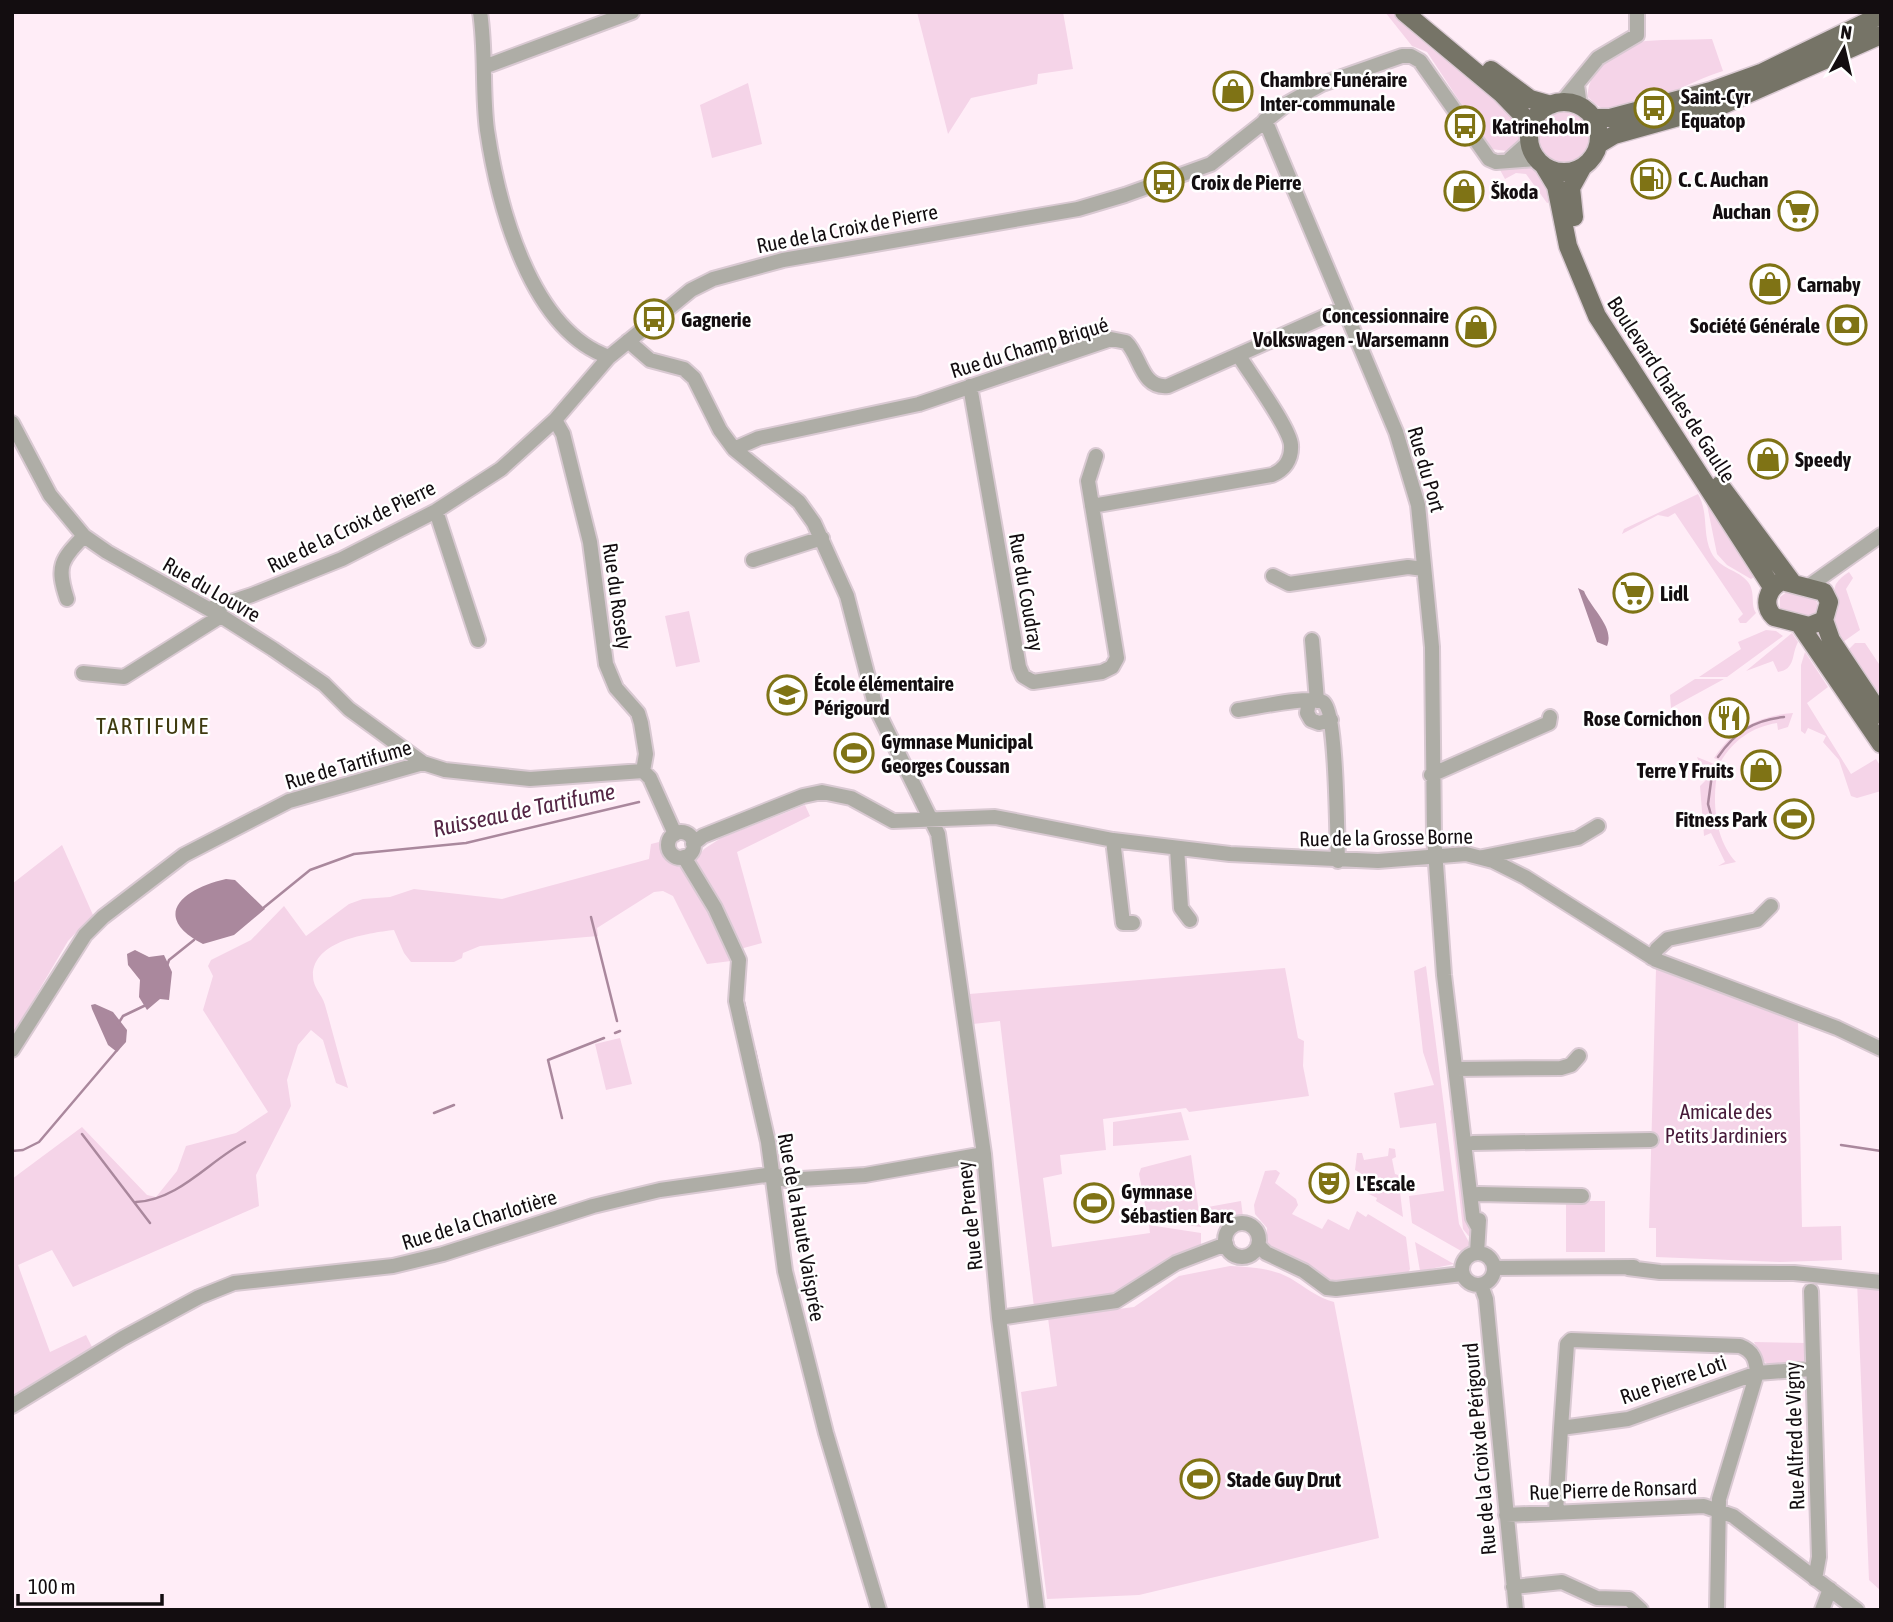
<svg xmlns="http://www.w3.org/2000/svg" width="1893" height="1622" font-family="'Asap Condensed',sans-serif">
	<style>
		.green { fill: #f5d4e8 }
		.water { fill: #aa889d }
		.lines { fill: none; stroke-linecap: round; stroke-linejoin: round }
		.stream { stroke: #aa889d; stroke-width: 2.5 }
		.minor-casing { stroke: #d9c9d2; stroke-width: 18 }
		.major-casing { stroke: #d9c9d2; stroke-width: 21 }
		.minor { stroke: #aeada6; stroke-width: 14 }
		.major { stroke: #767467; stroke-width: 18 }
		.labels { text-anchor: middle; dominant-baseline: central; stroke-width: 5; stroke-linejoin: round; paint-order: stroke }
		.poi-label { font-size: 21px; font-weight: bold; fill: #130d10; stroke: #fff; text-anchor: start }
		.street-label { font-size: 21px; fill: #130d10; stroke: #fff }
		.park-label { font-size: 21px; fill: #461938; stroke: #fff }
		.neighbourhood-label { font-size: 23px; letter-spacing: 2px; fill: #3f3a10; stroke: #fff }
		.water-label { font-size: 23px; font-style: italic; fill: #542645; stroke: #fff }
	</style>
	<rect width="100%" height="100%" fill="#ffedf7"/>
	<path class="green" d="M917,12H1063L1073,69L1038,74L1037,84L971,98L948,134Z
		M1385,12H1394C1410,31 1430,48 1450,63C1469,79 1515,102 1523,127C1526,139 1516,146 1509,154L1507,151L1491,149L1427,52L1412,46Z
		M1712,39L1723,71C1687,82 1649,108 1610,110C1601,110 1594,103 1588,97C1586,70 1620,44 1646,41C1668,39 1690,40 1712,39Z
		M748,83L762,144L712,158L700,105Z
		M1538 136a26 26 0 1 1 52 0a26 26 0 1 1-52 0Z
		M1530,163L1539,167L1553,201L1547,203L1526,174L1516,173L1505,179L1499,168Z
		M1698,494C1709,513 1702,533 1711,552C1720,570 1738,569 1748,582C1756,593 1750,604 1756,613L1746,623H1740L1738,619L1743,614L1675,513L1668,517L1658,515L1622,534L1624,529Z
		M1706,500L1760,573L1751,579L1727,565L1717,554Z
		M1849,572L1853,578L1846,589L1860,630L1843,642L1837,640C1833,632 1832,591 1836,584C1839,579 1844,575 1849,572Z
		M1788,591L1815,597L1818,606L1814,615L1802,616L1780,609V597Z
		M689,611L700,662L676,667L665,616Z
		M1766,630L1776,631L1783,636L1727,677H1699L1741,649L1738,642Z
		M1792,633L1798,642C1791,655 1796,669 1778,672L1773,661L1746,671Z
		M1855,643H1865L1881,667V706L1847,657L1848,650Z
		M1805,652L1828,687L1807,703L1851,774L1876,759L1881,767V791L1857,798L1851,796L1839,760L1823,742L1826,736L1808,728L1805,734L1801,731V665Z
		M1695,679H1724L1671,708L1670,695Z
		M1793,713L1788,727L1778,730L1777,723C1752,727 1734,740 1721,761L1714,758C1733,729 1758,716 1793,713Z
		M1697,757L1719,766C1711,796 1714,839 1736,862L1718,866L1725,862L1711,833L1704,836L1700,786L1706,780Z
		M805,805L810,816L737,852L762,943L740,949L739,960L707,964L673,896L663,891L654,892L597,928L598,936L480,946L463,953L462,958L454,962H411L404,953L394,930C368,933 312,941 313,976C313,988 322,994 325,1005C333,1033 340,1061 348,1088L336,1083L323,1040L311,1030L298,1045L287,1080L291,1106L256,1175L259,1206L73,1287L52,1250L18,1265L50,1352L86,1335L96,1355L12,1406V1179L82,1127L147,1195L156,1197L177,1171L186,1146L236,1133L268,1112L203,1010L213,976L208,966L211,960L251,940L284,906L306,936L349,904L363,899L390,897L414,889L502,899L649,859L651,844L659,842L665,859L681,868L690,867L704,849L721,838Z
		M62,845L93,915L68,941L12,1036V884Z
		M1426,966L1459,1224L1470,1244L1463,1252L1412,1223L1409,1196L1444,1191L1436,1123L1400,1128L1394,1093L1434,1085L1423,1052L1414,971Z
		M1285,968L1298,1038L1304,1041L1303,1066L1309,1096L1189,1112L1186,1108L1103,1119L1106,1150L1060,1155L1062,1174L1043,1178L1052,1247L1150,1233L1149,1225L1201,1233V1249L1121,1295L1034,1307L1000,1021L973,1024L969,994Z
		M1656,969L1798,1019L1802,1227L1841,1226L1842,1260L1780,1262L1656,1257V1228H1649Z
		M620,1038L632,1084L606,1090L595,1044Z
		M1454,1105L1474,1233L1471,1239L1463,1229L1450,1111Z
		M1181,1112L1189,1140L1113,1146V1122Z
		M1389,1148L1395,1149L1396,1157L1392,1159L1395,1174L1398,1175L1403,1217L1376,1201L1377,1198L1367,1193L1376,1182L1355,1170L1357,1153H1362L1364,1160L1388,1156Z
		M1191,1155L1201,1227L1148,1220L1139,1174L1141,1168Z
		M1276,1170L1280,1173L1275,1183L1296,1199L1298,1205L1292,1214L1322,1229L1328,1219L1349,1230L1357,1211L1366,1217L1368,1214L1406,1237L1410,1269L1408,1273L1335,1285L1271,1249L1267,1244V1228L1255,1214L1254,1205L1265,1171Z
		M1241,1201L1243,1217H1232L1224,1224L1209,1223L1208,1207Z
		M1566,1201H1605V1252H1566Z
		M1415,1242L1454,1264L1420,1271Z
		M1230,1266C1250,1267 1272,1268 1290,1278C1305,1287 1316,1297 1334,1302L1379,1538L1139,1595L1047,1599L1021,1392L1057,1386L1048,1318L1134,1307L1179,1276Z
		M1857,1281L1881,1285V1591L1869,1580Z
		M1754,1342L1806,1343V1362C1799,1367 1773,1369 1766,1363C1760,1358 1757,1348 1754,1342Z"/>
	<path class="water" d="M1578,588L1584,591C1591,609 1615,627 1607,646L1597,642Z
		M226,879L235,880L265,909L234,935L203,944C149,916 184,888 226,879Z
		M135,950L149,957L164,955L172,972L169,1000L160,999L147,1010L139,997L140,980L128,965L127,954Z
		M95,1004L113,1012L127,1030L126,1042L117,1052L108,1045L92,1009L91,1005Z"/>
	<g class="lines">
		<path class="stream" d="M1718,757C1735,732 1754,720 1784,717
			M1713,767L1708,804L1714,826
			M262,909L310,870L354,854L466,843L639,802
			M591,917L617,1021
			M167,966L169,960L194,940
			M743,998L752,1040
			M118,1024L123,1016L146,1005
			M615,1033L620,1031
			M755,1051L774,1139
			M434,1113L454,1105
			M562,1118L548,1060L604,1038
			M82,1134L150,1223
			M1841,1145L1881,1151
			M12,1151L23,1150L39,1142L118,1049
			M136,1202C179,1200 210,1160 245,1142"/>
		<g class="minor-casing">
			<path id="minor" d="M480,12C486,51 482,91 487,130C498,204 530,330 609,357
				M484,67L632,12
				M1577,85L1580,106
				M1562,102L1598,58L1637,35V12
				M1265,120L1396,432L1418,505L1432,647L1434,836L1444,975L1473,1218L1478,1227
				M1510,159L1529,142
				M628,341L650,360L684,369L694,378L720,430L734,449L799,502L814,523L847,596L876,708L938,834L984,1154L999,1318L1037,1610
				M970,386L1019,667L1023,676L1033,682L1102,672L1112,667L1117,658L1088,481L1096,456
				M555,420L563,434L590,542L606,664L616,688L638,713L641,723L646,754L643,771
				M12,423L50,495L84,536L107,552L221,616L273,649L324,684L349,709L423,763
				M734,449L759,438L919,404L1111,339L1126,342C1141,356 1141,389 1168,386L1344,308
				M1092,506L1272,475C1284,470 1292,460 1291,445C1290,428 1250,374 1239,356
				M436,511L478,640
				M753,560L822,538
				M1273,576L1289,584L1408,567L1424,569
				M1809,586L1881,535
				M67,599C56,566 61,560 84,536
				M209,609L252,595L342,559L436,511L501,469L555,420L609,357L691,290L713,279L783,260L1078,209L1125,195L1211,164L1288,103L1322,84L1402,56H1411L1420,61L1489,159L1496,162L1536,159
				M1312,640L1317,701
				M83,673L124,677L221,616
				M1309,701L1307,713L1311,720L1319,723L1331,720
				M1238,710C1254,708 1311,695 1323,702C1337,710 1337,839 1338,861
				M1431,775L1549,723L1550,717
				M668 845a13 13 0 1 1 26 0a13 13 0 1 1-26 0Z
				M1113,840L1123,923H1133
				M693,844L703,836L803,796L822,792L851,798L893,821L995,817L1113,840L1230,854L1378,861L1466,854L1493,861L1525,877L1656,960L1837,1028L1881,1049
				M1177,848L1181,908L1190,920
				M684,857L715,908L739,960L736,1001L768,1142L785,1271L826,1433L879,1610
				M1483,857L1578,838L1598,826
				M1652,958L1657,949L1668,939L1757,920L1771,906
				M12,1050L85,935L103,917L184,855L289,801L423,763L445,770L530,779L643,771L650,778L675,834
				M1456,1069L1561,1068L1571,1065L1579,1056
				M1473,1143L1651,1140
				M1478,1194L1582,1196
				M1225 1240a17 17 0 1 1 34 0a17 17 0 1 1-34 0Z
				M1258,1245L1266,1253L1304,1271L1327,1288L1336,1289L1462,1274
				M1477,1253L1479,1220
				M1462 1269a16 16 0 1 1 32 0a16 16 0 1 1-32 0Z
				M1494,1268L1634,1267
				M1628,1268L1660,1272L1794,1273L1881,1282
				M1481,1285L1486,1299L1516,1610
				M1811,1291L1819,1557L1815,1579
				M999,1318L1116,1301L1176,1263L1226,1244
				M12,1406L123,1338L199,1297L234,1283L393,1266L443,1254L593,1206L660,1190L773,1174L786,1180L865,1175L984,1154
				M1561,1428L1567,1344L1571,1340L1740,1346C1753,1351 1756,1359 1757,1373L1719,1499L1717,1610
				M1556,1512L1561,1428L1628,1419L1757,1373L1812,1369
				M1506,1515L1704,1506L1733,1516L1857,1610
				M1513,1587L1562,1582L1597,1598L1629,1599L1641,1610
				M1822,1610L1830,1589"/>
		</g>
		<g class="major-casing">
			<path id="major" d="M1404,12L1501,93L1531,124
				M1491,70L1530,99L1551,105
				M1529 137a35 35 0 1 1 70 0a35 35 0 1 1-70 0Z
				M1594,118H1610L1711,91L1761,73L1881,15
				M1599,144L1614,135L1725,104L1881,35
				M1544,166L1556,186L1568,246L1597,316L1772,587
				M1574,217L1571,188L1582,168
				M1720,485L1792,582
				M1782,581L1824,592L1829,602L1824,620L1809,626L1774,617C1762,605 1767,589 1782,581Z
				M1824,620L1831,640L1881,715
				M1800,625L1881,744"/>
		</g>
		<use href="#minor" class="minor"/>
		<use href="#major" class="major"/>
	</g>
	<defs>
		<g id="shop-ring" transform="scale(2.0125)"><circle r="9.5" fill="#fff" stroke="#7f7315" stroke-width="1.5"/><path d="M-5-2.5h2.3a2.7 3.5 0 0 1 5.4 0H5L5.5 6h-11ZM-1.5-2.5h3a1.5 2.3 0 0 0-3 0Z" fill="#7f7315"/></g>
		<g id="bus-ring" transform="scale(2.0125)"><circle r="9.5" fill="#fff" stroke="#7f7315" stroke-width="1.5"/><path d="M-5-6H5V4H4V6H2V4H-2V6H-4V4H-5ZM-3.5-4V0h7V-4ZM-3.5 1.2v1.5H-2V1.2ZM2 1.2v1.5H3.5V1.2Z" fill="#7f7315"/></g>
		<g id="fuel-ring" transform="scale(2.0125)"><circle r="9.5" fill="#fff" stroke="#7f7315" stroke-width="1.5"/><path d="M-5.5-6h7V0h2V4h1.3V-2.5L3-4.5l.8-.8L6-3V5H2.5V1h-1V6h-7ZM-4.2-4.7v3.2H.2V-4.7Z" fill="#7f7315"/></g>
		<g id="supermarket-ring" transform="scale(2.0125)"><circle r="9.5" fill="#fff" stroke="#7f7315" stroke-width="1.5"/><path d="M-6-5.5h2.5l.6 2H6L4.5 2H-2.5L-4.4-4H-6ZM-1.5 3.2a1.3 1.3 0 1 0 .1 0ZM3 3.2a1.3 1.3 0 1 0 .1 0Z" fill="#7f7315"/></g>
		<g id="bank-ring" transform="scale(2.0125)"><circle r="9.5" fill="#fff" stroke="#7f7315" stroke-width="1.5"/><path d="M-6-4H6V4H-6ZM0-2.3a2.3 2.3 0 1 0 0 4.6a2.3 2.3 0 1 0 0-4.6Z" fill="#7f7315"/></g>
		<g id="school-ring" transform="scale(2.0125)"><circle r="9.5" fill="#fff" stroke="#7f7315" stroke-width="1.5"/><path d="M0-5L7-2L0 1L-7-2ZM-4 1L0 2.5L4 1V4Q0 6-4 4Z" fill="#7f7315"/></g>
		<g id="restaurant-ring" transform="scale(2.0125)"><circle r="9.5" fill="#fff" stroke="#7f7315" stroke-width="1.5"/><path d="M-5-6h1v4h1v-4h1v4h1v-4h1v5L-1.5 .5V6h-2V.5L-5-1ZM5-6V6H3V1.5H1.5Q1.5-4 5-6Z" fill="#7f7315"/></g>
		<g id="stadium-ring" transform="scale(2.0125)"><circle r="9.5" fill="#fff" stroke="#7f7315" stroke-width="1.5"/><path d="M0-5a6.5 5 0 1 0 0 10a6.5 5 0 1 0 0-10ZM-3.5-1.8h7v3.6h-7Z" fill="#7f7315"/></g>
		<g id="theatre-ring" transform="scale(2.0125)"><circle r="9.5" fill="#fff" stroke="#7f7315" stroke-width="1.5"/><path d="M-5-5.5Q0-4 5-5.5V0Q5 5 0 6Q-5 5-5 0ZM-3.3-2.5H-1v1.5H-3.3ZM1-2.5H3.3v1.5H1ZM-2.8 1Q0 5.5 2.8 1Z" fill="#7f7315"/></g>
	</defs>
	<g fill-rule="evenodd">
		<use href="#shop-ring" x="1233" y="91"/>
		<use href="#bus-ring" x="1654" y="108"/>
		<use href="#bus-ring" x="1465" y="126"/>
		<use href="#fuel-ring" x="1651" y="179"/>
		<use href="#bus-ring" x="1164" y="182"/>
		<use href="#shop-ring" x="1464" y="191"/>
		<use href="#supermarket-ring" x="1798" y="211"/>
		<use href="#shop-ring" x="1770" y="284"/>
		<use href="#bus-ring" x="654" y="319"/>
		<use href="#bank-ring" x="1847" y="325"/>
		<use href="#shop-ring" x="1476" y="327"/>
		<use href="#shop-ring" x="1768" y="459"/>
		<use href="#supermarket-ring" x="1633" y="593"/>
		<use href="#school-ring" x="787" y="695"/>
		<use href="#restaurant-ring" x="1729" y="718"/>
		<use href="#stadium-ring" x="854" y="753"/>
		<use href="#shop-ring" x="1761" y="770"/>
		<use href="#stadium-ring" x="1794" y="819"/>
		<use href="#theatre-ring" x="1329" y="1183"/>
		<use href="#stadium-ring" x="1094" y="1203"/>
		<use href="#stadium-ring" x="1200" y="1479"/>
	</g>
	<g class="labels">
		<g class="poi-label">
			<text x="1260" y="79">Chambre Funéraire<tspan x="1260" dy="24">Inter-communale</tspan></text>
			<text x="1681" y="96">Saint-Cyr<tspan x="1681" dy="24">Equatop</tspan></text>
			<text x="1492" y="126">Katrineholm</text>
			<text x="1678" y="179">C. C. Auchan</text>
			<text x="1191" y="182">Croix de Pierre</text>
			<text x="1491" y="191">Škoda</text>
			<text x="1771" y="211" text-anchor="end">Auchan</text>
			<text x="1797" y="284">Carnaby</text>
			<text x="1449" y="315" text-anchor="end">Concessionnaire<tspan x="1449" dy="24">Volkswagen - Warsemann</tspan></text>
			<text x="681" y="319">Gagnerie</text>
			<text x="1820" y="325" text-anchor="end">Société Générale</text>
			<text x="1795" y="459">Speedy</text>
			<text x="1660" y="593">Lidl</text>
			<text x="814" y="683">École élémentaire<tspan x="814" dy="24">Périgourd</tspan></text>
			<text x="1702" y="718" text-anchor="end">Rose Cornichon</text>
			<text x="881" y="741">Gymnase Municipal<tspan x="881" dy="24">Georges Coussan</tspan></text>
			<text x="1734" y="770" text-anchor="end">Terre Y Fruits</text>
			<text x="1767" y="819" text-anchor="end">Fitness Park</text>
			<text x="1356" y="1183">L'Escale</text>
			<text x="1121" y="1191">Gymnase<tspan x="1121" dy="24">Sébastien Barc</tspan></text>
			<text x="1227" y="1479">Stade Guy Drut</text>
		</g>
		<g class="street-label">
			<text transform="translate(847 228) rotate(-11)">Rue de la Croix de Pierre</text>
			<text transform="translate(1029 347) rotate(-17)">Rue du Champ Briqué</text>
			<text transform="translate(1672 389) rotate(57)">Boulevard Charles de Gaulle</text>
			<text transform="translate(1427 469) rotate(74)">Rue du Port</text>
			<text transform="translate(351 526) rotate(-26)">Rue de la Croix de Pierre</text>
			<text transform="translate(212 589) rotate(30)">Rue du Louvre</text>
			<text transform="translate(1027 592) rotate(80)">Rue du Coudray</text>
			<text transform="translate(618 596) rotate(82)">Rue du Rosely</text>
			<text transform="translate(348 764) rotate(-16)">Rue de Tartifume</text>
			<text transform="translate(1386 837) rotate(-1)">Rue de la Grosse Borne</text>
			<text transform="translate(969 1216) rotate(-96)">Rue de Preney</text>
			<text transform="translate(479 1219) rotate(-17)">Rue de la Charlotière</text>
			<text transform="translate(802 1227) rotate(80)">Rue de la Haute Vaisprée</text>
			<text transform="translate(1673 1379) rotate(-19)">Rue Pierre Loti</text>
			<text transform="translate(1794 1436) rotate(-92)">Rue Alfred de Vigny</text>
			<text transform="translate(1479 1449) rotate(-95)">Rue de la Croix de Périgourd</text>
			<text transform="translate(1613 1489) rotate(-2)">Rue Pierre de Ronsard</text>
		</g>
		<g class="park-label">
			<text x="1726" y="1111">Amicale des<tspan x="1726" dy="24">Petits Jardiniers</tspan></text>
		</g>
		<g class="neighbourhood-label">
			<text x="153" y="726">TARTIFUME</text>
		</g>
		<g class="water-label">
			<text transform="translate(524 810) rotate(-12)">Ruisseau de Tartifume</text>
		</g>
	</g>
	<rect width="1893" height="1622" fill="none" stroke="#130d10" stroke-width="28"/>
	<g transform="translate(1844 49) rotate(8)" stroke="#ffffff" stroke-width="5" paint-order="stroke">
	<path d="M0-5L12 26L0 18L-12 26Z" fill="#130d10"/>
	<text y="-10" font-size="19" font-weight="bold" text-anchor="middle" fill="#130d10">N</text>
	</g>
	<path d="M18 1594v10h144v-10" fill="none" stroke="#130d10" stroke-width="3.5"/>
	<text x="28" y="1594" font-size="21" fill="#130d10" stroke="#ffffff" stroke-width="5" paint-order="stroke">100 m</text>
</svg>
